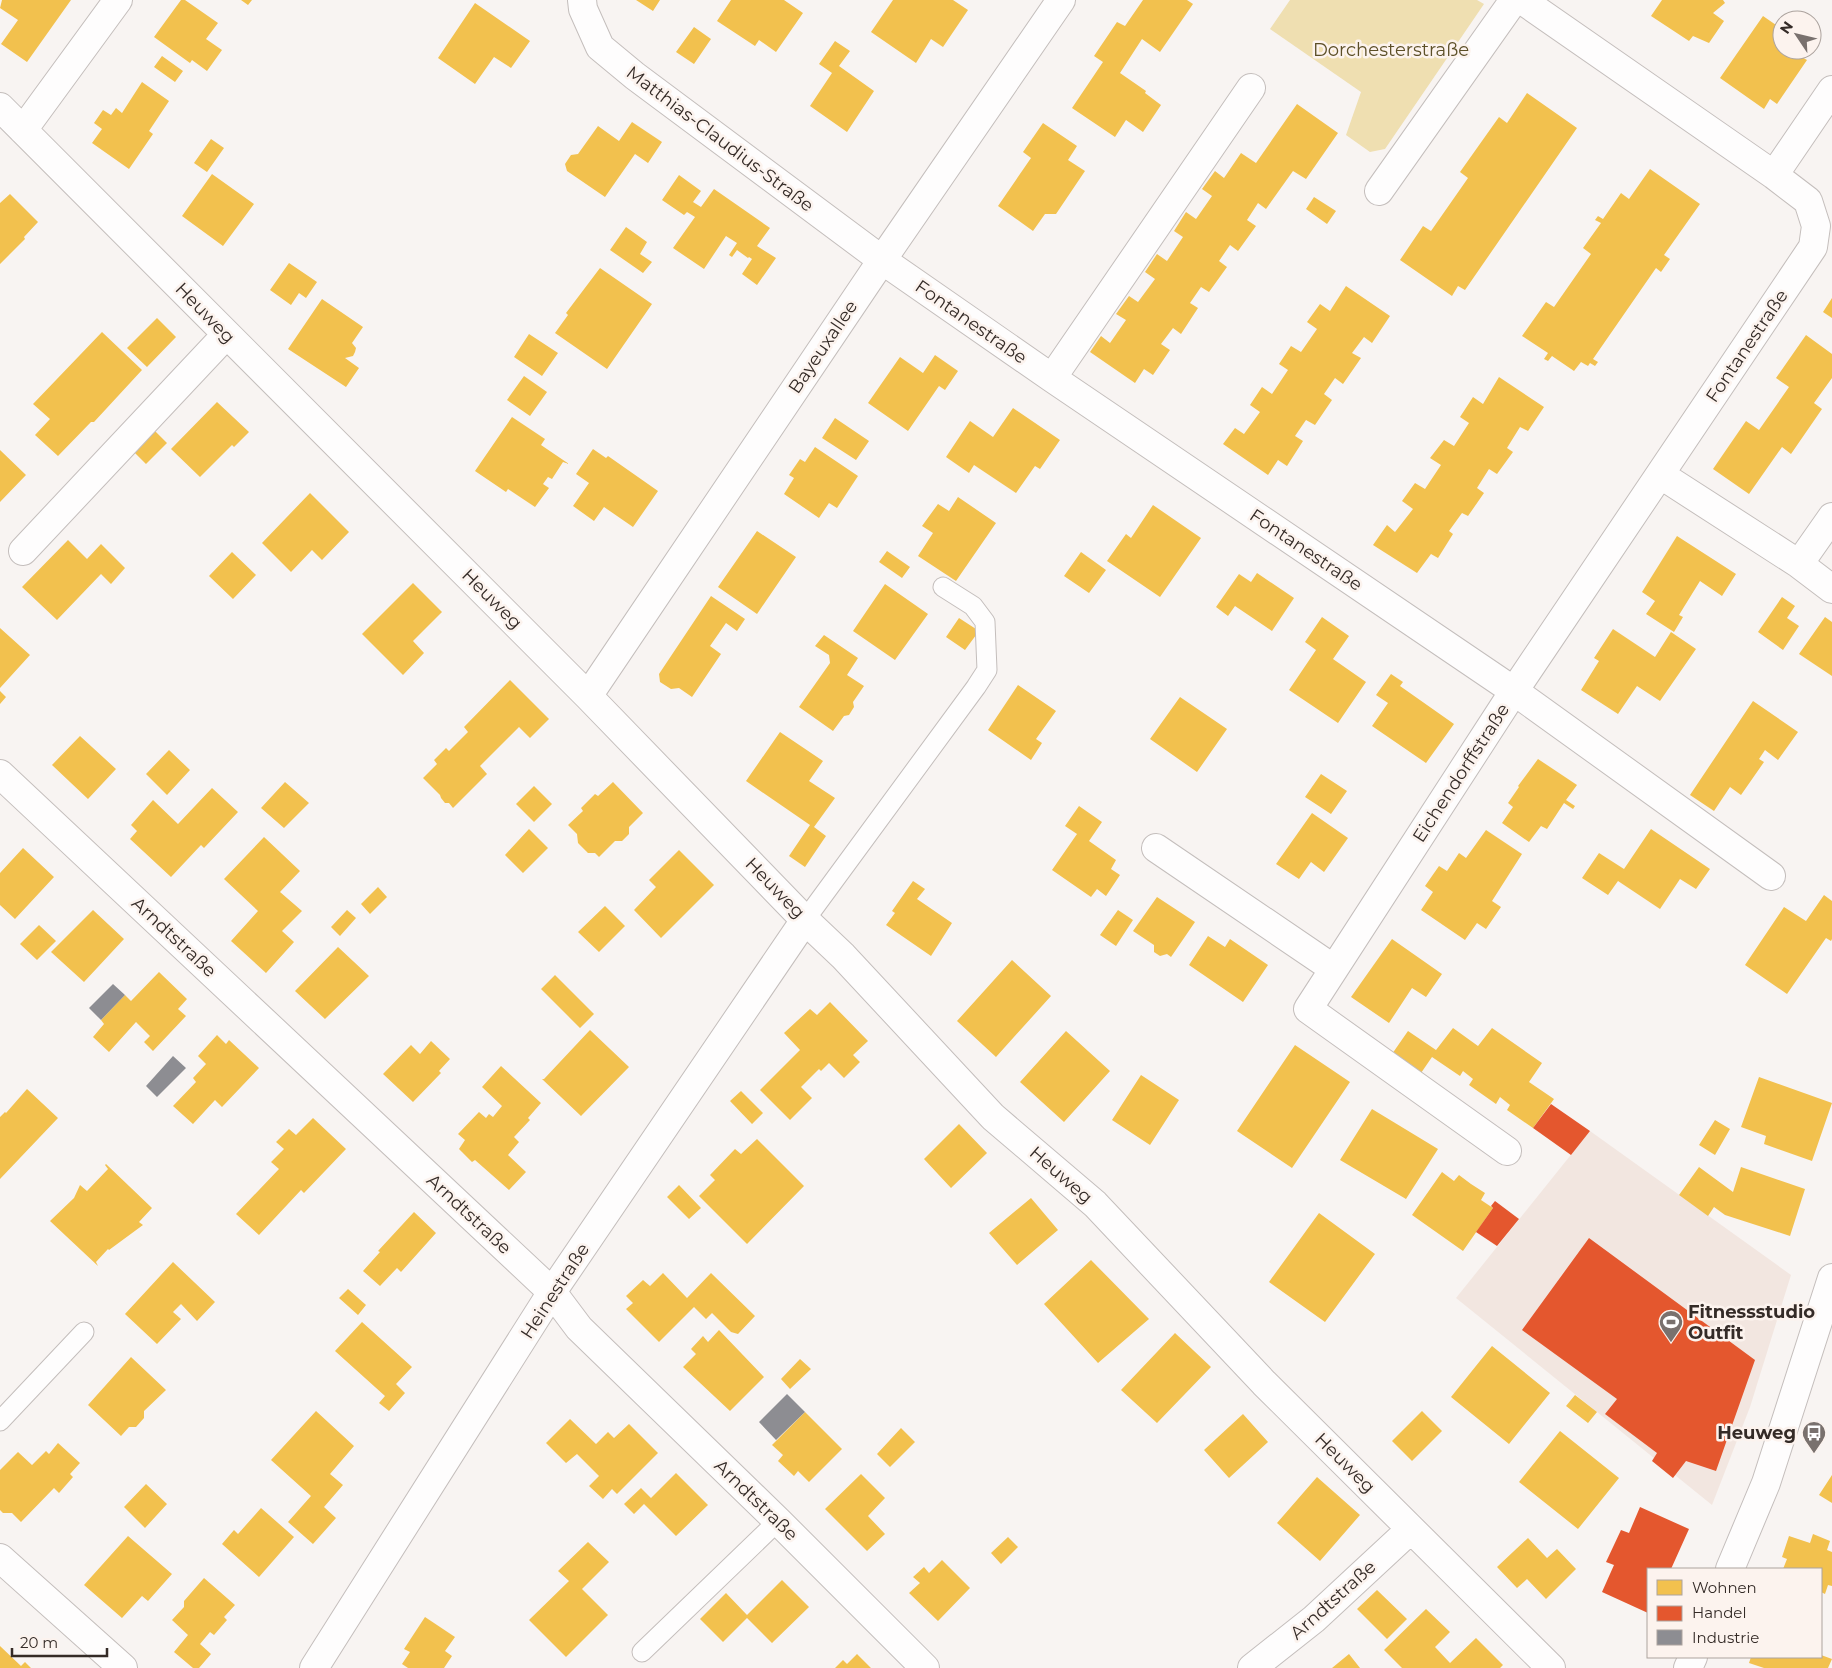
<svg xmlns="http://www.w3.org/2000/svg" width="1832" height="1668" font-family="Montserrat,sans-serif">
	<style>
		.built { fill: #f2e6e0 }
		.green { fill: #efdfb1 }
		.homes { fill: #f2c14e }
		.shops { fill: #e4572e }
		.industry { fill: #8d8d92 }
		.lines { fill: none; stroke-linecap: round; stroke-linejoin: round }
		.service-casing { stroke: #c4bebc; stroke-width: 21 }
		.minor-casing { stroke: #c4bebc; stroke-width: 30 }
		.primary-casing { stroke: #c4bebc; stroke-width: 30 }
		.service { stroke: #fefdfd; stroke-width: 19 }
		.minor { stroke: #fefdfd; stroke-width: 28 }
		.primary { stroke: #fefdfd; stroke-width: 28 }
		.labels { text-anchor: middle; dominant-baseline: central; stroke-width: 5; stroke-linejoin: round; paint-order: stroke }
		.park-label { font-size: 18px; fill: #5c4f27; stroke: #fcf3ee }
		.street-label { font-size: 18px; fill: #342b27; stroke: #fcf3ee }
		.poi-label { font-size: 18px; font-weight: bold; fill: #342b27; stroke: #fcf3ee; text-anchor: start }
	</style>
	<rect width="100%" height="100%" fill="#f8f4f2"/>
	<path class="built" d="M1590,1131L1791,1275L1750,1407L1712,1505L1456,1298Z"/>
	<path class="green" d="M1290,0H1477L1484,4L1385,149L1370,152L1346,135L1361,92L1270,29Z"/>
	<path class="homes" d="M2,0H71L27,62L1,44L18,20L0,8Z
		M181,0H185L218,23L206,39L222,50L207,71L192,60L190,63L154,37Z
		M241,0H252L248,5Z
		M636,0H660L653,11Z
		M731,0H784L803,13L776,52L759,40L755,46L717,21Z
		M893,0H953L968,10L943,47L931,39L916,63L871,32Z
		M1143,0H1187L1193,4L1160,52L1142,39L1120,73L1146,91L1145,93L1161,105L1143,132L1126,120L1115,137L1072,108L1103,62L1094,56L1117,22L1125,26Z
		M1662,0H1723L1725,3L1713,13L1724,21L1709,43L1693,36L1689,41L1651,16Z
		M475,3L530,41L511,68L494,57L475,84L438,58Z
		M1763,16L1782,29V50H1804L1800,56L1807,60L1777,104L1770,99L1764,109L1720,78Z
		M694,27L711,39L694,64L676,52Z
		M835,41L850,51L839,66L874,91L847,132L810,106L832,73L819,64Z
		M162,56L183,71L175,82L154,67Z
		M142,82L169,101L149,131L153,134L129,169L92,143L102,129L94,123L103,110L111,115L116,108L122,113Z
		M1527,93L1577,128L1465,290L1458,286L1452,296L1400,260L1423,226L1431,231L1468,178L1460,172L1499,117L1507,123Z
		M1297,104L1338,133L1306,179L1293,171L1266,209L1258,203L1247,220L1256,226L1238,251L1230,245L1219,261L1227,267L1209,292L1201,287L1190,303L1198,308L1181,334L1173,328L1161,344L1170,350L1153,375L1144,369L1135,383L1090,352L1101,336L1110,343L1126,320L1116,314L1129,296L1138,302L1155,279L1145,272L1157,254L1167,261L1183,237L1174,231L1186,212L1196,219L1212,196L1202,189L1215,171L1224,178L1241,153L1256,163Z
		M632,122L662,142L648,163L635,154L605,197L567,171L565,164L571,155L578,154L598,126L619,141Z
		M1043,123L1077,146L1068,160L1085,171L1056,214H1045L1033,231L998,206L1031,158L1023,152Z
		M211,139L224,148L207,172L194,163Z
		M1650,169L1700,204L1664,255L1670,259L1661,272L1656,268L1593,359L1598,362L1595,366L1590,363L1588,366L1581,362L1574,371L1552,356L1548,361L1544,359L1548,353L1522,336L1546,302L1554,307L1591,254L1583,248L1601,223L1595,220L1598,216L1603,219L1621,193L1629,199Z
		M212,174L254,204L223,246L182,216Z
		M679,175L701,191L693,202L701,207L714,189L770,228L757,246L776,258L757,285L742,274L752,259L749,257L748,258L737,250L732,257L729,255L737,243L726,236L704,269L673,248L695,217L687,212L684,215L662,200Z
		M10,194L38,222L24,237L25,239L0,264V203Z
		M1314,197L1336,211L1327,224L1306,209Z
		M626,227L647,242L640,254L652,262L643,273L610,250Z
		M289,263L317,282L306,298L299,293L291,305L270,290Z
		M600,268L652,304L607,369L555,333L568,315L566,313Z
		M1346,286L1390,316L1372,343L1364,337L1352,353L1361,358L1343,384L1335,378L1324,394L1332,400L1315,425L1306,420L1295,436L1303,441L1287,466L1278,460L1268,475L1223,444L1235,428L1244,434L1260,412L1250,405L1262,387L1272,394L1288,370L1279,364L1291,346L1301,352L1317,329L1307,322L1320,304L1330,311Z
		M1832,298V318L1823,312Z
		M322,299L363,327L352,343L356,348L355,352L353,356L345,358L359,368L346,387L288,349Z
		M157,318L176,337L147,367L127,348Z
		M102,332L142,370L94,422H91L58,456L35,435L50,419L33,404Z
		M529,334L558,353L542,376L514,357Z
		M1806,335L1832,354V378L1814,403L1822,409L1791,454L1782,447L1749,494L1713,469L1746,421L1759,430L1789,387L1776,378Z
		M935,355L958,371L945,390L939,386L908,431L868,403L900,357L923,373Z
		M524,376L547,392L530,416L507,400Z
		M1499,377L1544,407L1528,431L1520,427L1507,448L1513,452L1497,474L1489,469L1477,488L1484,493L1468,516L1462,513L1449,531L1453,534L1438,558L1431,554L1417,573L1373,545L1387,525L1395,532L1413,509L1402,501L1415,483L1425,489L1441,465L1430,458L1444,440L1454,446L1469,423L1460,417L1473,397L1483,404Z
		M217,402L249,432L234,447L232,445L200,477L171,449Z
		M1013,408L1060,440L1040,469L1035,466L1016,493L974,465L969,473L946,457L970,421L993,437Z
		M512,417L545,439L541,445L569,464L563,462L552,479L548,477L543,484L549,488L535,507L508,489L506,492L475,471Z
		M835,418L869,441L856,460L822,438Z
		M153,429L167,443L146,464L133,451Z
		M815,447L858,476L837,508L829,503L819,518L784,494L794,478L789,475L800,459L805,462Z
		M593,449L606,458L608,456L658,491L633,527L604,507L594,521L573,506L589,483L576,474Z
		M0,450L26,475L0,502Z
		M310,493L349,532L322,560L312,550L291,572L262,543Z
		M958,497L996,523L956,581L918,556L933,533L922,526L938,504L949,511Z
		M1153,505L1201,538L1160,597L1107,561L1126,534L1131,538Z
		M757,531L796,557L757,614L718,587Z
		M1677,536L1736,574L1722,596L1700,581L1679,615L1683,617L1674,632L1646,614L1655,601L1642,592Z
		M68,540L87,559L101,544L125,568L111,584L101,574L57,620L22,587Z
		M887,551L910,567L902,578L879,562Z
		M232,552L256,575L233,599L209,576Z
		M1081,552L1106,570L1089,593L1064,576Z
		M1257,573L1294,598L1272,631L1235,606L1228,616L1216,607L1239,574L1251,582Z
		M413,583L442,612L413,641L424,653L403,675L362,634Z
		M885,584L928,614L895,660L853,631Z
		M711,596L745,619L737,631L726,623L710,646L721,654L692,697L679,688L671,689L660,682L659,674Z
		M1782,597L1795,606L1787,618L1799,626L1783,650L1758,632Z
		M1322,617L1349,636L1333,659L1366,682L1338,723L1289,690L1316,650L1305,642Z
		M1825,617L1832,622V676L1799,654Z
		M959,618L979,631L965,650L946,637Z
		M0,628L30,655L0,688Z
		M1613,629L1655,657L1671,632L1696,649L1660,701L1637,686L1618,714L1581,690L1599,661L1594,658Z
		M824,635L858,658L847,675L864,686L853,702L854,707L849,715L844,716L833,731L799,707L830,663L829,655L815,646Z
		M1391,674L1403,682L1400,686L1454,724L1426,763L1372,726L1388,703L1376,695Z
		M510,680L549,719L530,738L519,727L480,766L487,774L453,808L449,803H445L441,798L440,795L423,778L437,764L434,760L446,748L449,751L468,732L464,727Z
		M1018,685L1056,711L1036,739L1042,743L1031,760L988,730Z
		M0,691L6,697L0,704Z
		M1180,697L1227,729L1197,772L1150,739Z
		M1753,701L1798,732L1778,760L1765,750L1759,759L1764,762L1741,795L1730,787L1714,811L1690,795Z
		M780,732L823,761L809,781L835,798L814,827L826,836L805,867L789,856L810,825L746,781Z
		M80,736L116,769L88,799L52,765Z
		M169,750L190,770L167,795L146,774Z
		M1538,759L1577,785L1566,800L1575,806L1573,809L1564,803L1547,829L1541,826L1529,842L1502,823L1513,807L1508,803L1519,787L1518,786Z
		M1321,774L1347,791L1331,814L1305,797Z
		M285,782L309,803L284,828L261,808Z
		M613,782L643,813L629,827V834L622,841H615L599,857L595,853H588L578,843L577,834L568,825L583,811L581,808L595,794L598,796Z
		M534,786L552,804L534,822L516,804Z
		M212,788L238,812L204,848L201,845L171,877L130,839L137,831L131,825L153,800L178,824Z
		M1079,806L1102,822L1089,841L1116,860L1111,869L1120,875L1106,896L1097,889L1091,897L1052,870L1077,834L1065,826Z
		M1312,813L1348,838L1324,872L1311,862L1299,879L1276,864Z
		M529,829L548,848L523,873L505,855Z
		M1651,829L1710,869L1696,889L1680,879L1660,909L1618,881L1608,895L1582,878L1599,853L1624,869Z
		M1486,830L1522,854L1492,901L1501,907L1486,929L1477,923L1465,940L1421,910L1433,892L1425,886L1439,866L1447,871L1459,853L1466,858Z
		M264,837L300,871L280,892L302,911L282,931L294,942L266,973L231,941L258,911L224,879Z
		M23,848L54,877L15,919L0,905V873Z
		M679,850L714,885L661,938L634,910L656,887L649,880Z
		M913,881L925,889L917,899L952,923L931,956L886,925L895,913L892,911Z
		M378,887L387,897L370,914L361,904Z
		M1824,895L1832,901V939L1831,941L1826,938L1787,994L1745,965L1784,907L1806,921Z
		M1157,897L1195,922L1171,957L1167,954L1160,956L1154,952V945L1133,931Z
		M605,906L625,926L599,952L578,932Z
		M93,910L124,939L84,982L51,952Z
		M347,910L356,918L340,936L331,927Z
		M1118,910L1133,920L1116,946L1100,935Z
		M39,925L56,941L37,960L20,944Z
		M1208,936L1225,947L1230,939L1268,965L1243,1002L1189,965Z
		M1392,939L1442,974L1426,997L1412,988L1389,1023L1351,997Z
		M338,947L369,976L325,1019L295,991Z
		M1012,960L1051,996L996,1057L957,1021Z
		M159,972L187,999L178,1009L186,1016L153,1051L144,1042L150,1036L136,1022L109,1052L93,1037L104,1024L101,1020L125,995L131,1001Z
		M555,975L594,1014L580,1028L541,989Z
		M830,1002L868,1041L853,1055L860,1062L844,1078L829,1063L821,1071L819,1069L801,1087L812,1098L790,1120L760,1090L800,1050L784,1033L810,1009L817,1015Z
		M1453,1028L1478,1046L1492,1028L1542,1063L1529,1082L1554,1099L1533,1128L1507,1110L1510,1105L1500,1097L1496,1104L1469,1085L1473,1079L1463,1071L1460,1076L1432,1057L1421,1073L1392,1054L1408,1031L1436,1050Z
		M590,1030L629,1067L581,1116L542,1079H544Z
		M1066,1031L1110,1071L1064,1122L1020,1082Z
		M217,1035L226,1044L229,1040L259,1068L222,1107L215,1100L193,1124L173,1106L196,1082L193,1078L206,1064L198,1056Z
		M431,1041L450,1059L439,1071L441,1073L413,1102L383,1074L411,1045L420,1054Z
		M1295,1045L1350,1082L1292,1168L1237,1131Z
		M501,1066L541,1103L528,1118L530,1120L514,1137L519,1142L508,1155L526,1172L509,1190L475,1160L472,1162L459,1149L465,1140L458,1134L479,1112L486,1118L489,1114L493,1117L502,1106L482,1087Z
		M1141,1075L1179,1100L1150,1145L1112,1120Z
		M1759,1077L1832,1103L1812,1161L1764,1144L1766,1136L1741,1127Z
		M27,1089L58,1118L0,1179V1117L5,1112L6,1113Z
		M741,1091L763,1113L752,1124L730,1101Z
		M1372,1109L1438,1149L1406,1199L1340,1160Z
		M313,1118L346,1149L304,1193L301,1190L259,1235L236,1214L279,1169L271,1162L284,1149L276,1142L289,1129L296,1135Z
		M1715,1120L1730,1129L1715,1155L1699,1145Z
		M959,1124L987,1153L951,1188L924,1159Z
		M757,1139L804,1186L747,1244L699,1196L715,1180L710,1175L735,1149L741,1154Z
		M106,1164L152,1208L139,1222L143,1225L109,1250L108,1249L96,1262L98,1266L50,1221L74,1198L80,1185L87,1191L108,1169L105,1165Z
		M1699,1167L1733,1192L1741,1167L1805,1189L1790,1236L1725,1215L1714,1207L1708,1216L1679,1195Z
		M1442,1172L1454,1181L1459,1175L1471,1184L1485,1193L1481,1200L1493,1208L1463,1251L1412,1215Z
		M679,1185L701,1208L689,1219L667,1197Z
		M1031,1198L1058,1230L1017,1265L989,1233Z
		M414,1212L436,1233L401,1272L397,1268L380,1286L363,1271L380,1252L378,1251Z
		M1319,1213L1375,1254L1325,1322L1269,1282Z
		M1091,1260L1149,1319L1098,1363L1044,1304Z
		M173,1262L215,1302L197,1321L181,1304L173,1312L181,1319L157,1344L125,1314Z
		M663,1273L687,1298L711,1273L755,1316L738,1334L731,1332L712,1313L706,1319L694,1307L659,1342L626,1309L633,1303L626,1296L643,1280L650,1286Z
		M348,1289L366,1305L358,1315L339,1298Z
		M362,1322L412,1367L396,1384L405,1393L389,1411L379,1403L385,1396L335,1351Z
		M719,1330L764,1377L730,1411L683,1367L696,1354L691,1349L703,1336L708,1342Z
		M1175,1333L1211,1367L1157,1423L1121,1390Z
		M1492,1346L1550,1393L1509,1444L1451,1397Z
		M131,1357L166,1390L144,1411V1418L136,1427H129L121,1436L88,1405Z
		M800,1359L811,1369L790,1389L781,1379Z
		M1575,1395L1597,1412L1588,1423L1566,1406Z
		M316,1411L354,1446L330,1474L343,1485L324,1507L336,1518L313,1544L288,1522L311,1496L271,1460Z
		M1422,1411L1442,1431L1412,1461L1392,1441Z
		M805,1412L842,1449L809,1482L798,1471L794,1476L778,1461L783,1455L772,1445Z
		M1243,1414L1268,1442L1229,1478L1204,1450Z
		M570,1419L596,1444L608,1432L614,1438L629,1424L658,1453L617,1494L612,1489L603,1499L589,1486L599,1476L577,1454L566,1463L546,1443Z
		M901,1428L915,1442L890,1467L877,1454Z
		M1560,1431L1619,1478L1578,1529L1519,1482Z
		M58,1443L80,1463L70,1474L73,1477L59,1493L54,1488L21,1522L12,1513H3L0,1510V1470L18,1452L32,1465L46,1451L49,1454Z
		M676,1473L708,1505L676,1536L644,1504L634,1514L624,1504L641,1488L651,1498Z
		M861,1474L885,1498L868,1516L885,1534L867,1551L825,1509Z
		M1832,1475V1503L1819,1495Z
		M1317,1477L1360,1515L1320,1561L1277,1523Z
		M146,1484L167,1504L145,1528L124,1507Z
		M261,1508L294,1537L259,1577L222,1544L234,1530L238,1534Z
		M1813,1534L1830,1541L1827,1550L1832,1552V1586L1828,1585L1825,1594L1821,1592V1569H1783L1787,1559L1782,1557L1789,1536L1810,1543Z
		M128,1536L172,1574L148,1601L142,1596L122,1618L84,1585Z
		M1008,1537L1018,1547L1001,1564L991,1553Z
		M1528,1538L1547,1558L1557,1549L1576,1569L1546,1599L1527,1579L1517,1588L1497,1567Z
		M588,1542L609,1562L582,1589L608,1615L566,1657L529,1620L569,1581L558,1571Z
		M942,1560L970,1588L938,1621L909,1593L920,1583L913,1577L924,1567L929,1573Z
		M204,1578L235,1605L224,1617L227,1620L214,1635L210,1632L200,1644L211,1654L199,1668H193L174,1652L188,1635L172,1620L184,1607V1601Z
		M782,1580L809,1607L772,1643L747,1618L723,1642L700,1619L726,1593L747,1615Z
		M1377,1590L1407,1619L1387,1639L1357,1609Z
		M1426,1609L1450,1632L1435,1647L1450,1663L1476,1638L1503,1665L1500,1668H1402L1384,1650Z
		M425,1617L455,1637L445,1651L452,1656L444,1668H408L402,1664L410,1652L404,1649Z
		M0,1646L21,1666L25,1662L31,1668H0Z
		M857,1654L871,1668H835L843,1660L847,1664Z
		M1349,1654L1360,1668H1332Z
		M1821,1655L1832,1659L1828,1668H1764L1749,1663L1751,1657H1821Z"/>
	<path class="shops" d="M1551,1104L1590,1131L1571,1155L1533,1128Z
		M1495,1201L1519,1219L1497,1246L1476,1232L1493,1208L1491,1206Z
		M1589,1238L1755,1360L1716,1471L1686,1461L1673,1478L1652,1461L1657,1453L1605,1414L1617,1399L1522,1330Z
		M1640,1507L1689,1529L1671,1569H1648V1613L1602,1592L1614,1565L1606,1562L1621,1530L1629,1533Z"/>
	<path class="industry" d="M113,984L125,995L101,1020L89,1008Z
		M173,1056L186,1068L157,1097L146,1086Z
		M787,1394L805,1412L776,1440L759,1422Z"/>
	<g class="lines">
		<g class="service-casing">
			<path id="service" d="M805,920L976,687L987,670L985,622L973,606L943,587
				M0,1421L84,1332
				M642,1652L778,1521"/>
		</g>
		<g class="minor-casing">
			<path id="minor" d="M582,0L583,9L600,47L635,76L882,260L1052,378L1514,691L1771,876
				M0,107L588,696L805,920L843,956L993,1117L1095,1204L1264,1383L1551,1668
				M23,130L118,0
				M1774,175L1832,90
				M1379,191L1514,0
				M1052,378L1251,88
				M1661,475L1799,564L1832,589
				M23,551L226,335
				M1799,564L1832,517
				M588,696L882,260L1061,0
				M0,774L552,1292L579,1328L778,1521L925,1668
				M1156,848L1334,969
				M1507,1151L1308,1009L1514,691L1813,247L1816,226L1808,201L1774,175L1522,0
				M0,1558L123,1668
				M314,1668L552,1292L805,920
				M1252,1668L1314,1619L1411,1529"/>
		</g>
		<g class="primary-casing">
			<path id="primary" d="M1730,1569L1766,1483L1832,1278
				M1688,1668L1693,1657"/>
		</g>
		<use href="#service" class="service"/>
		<use href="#minor" class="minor"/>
		<use href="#primary" class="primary"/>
	</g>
	<defs>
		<g id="stadium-pin" transform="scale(1.25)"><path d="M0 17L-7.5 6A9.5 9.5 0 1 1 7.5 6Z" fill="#79716e" stroke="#fcf3ee"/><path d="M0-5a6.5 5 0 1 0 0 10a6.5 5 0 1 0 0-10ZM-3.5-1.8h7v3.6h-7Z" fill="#fff"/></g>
		<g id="bus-pin" transform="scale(1.25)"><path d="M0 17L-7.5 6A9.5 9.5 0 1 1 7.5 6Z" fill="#79716e" stroke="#fcf3ee"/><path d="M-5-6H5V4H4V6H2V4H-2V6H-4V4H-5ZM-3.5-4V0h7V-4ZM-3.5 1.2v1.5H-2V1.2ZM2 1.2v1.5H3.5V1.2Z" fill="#fff"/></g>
	</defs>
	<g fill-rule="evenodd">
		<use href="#stadium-pin" x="1671" y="1322"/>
		<use href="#bus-pin" x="1814" y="1433"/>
	</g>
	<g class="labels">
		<g class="park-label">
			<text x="1391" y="50">Dorchesterstraße</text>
		</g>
		<g class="street-label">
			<text transform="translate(720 139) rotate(37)">Matthias-Claudius-Straße</text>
			<text transform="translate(205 313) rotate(46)">Heuweg</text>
			<text transform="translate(971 322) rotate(35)">Fontanestraße</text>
			<text transform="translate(1747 346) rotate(-56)">Fontanestraße</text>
			<text transform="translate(823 347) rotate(-56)">Bayeuxallee</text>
			<text transform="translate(1306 550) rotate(34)">Fontanestraße</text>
			<text transform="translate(492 599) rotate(45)">Heuweg</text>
			<text transform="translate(1461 773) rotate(-57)">Eichendorffstraße</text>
			<text transform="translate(775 888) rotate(46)">Heuweg</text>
			<text transform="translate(174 937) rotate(43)">Arndtstraße</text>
			<text transform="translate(1061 1175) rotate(41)">Heuweg</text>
			<text transform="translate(469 1214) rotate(43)">Arndtstraße</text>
			<text transform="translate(555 1291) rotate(-57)">Heinestraße</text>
			<text transform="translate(1345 1463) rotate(45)">Heuweg</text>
			<text transform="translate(756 1500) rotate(44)">Arndtstraße</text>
			<text transform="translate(1333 1600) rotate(-42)">Arndtstraße</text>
		</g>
		<g class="poi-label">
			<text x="1688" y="1312">Fitnessstudio<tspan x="1688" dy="21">Outfit</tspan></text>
			<text x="1796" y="1433" text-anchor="end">Heuweg</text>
		</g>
	</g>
	<rect x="1647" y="1568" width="175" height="90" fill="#fcf3ee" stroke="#aca39e"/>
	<rect x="1657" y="1580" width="25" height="15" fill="#f2c14e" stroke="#aca39e"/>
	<text x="1692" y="1593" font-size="15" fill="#342b27">Wohnen</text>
	<rect x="1657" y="1606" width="25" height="15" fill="#e4572e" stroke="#aca39e"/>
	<text x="1692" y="1618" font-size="15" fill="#342b27">Handel</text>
	<rect x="1657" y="1630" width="25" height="15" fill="#8d8d92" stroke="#aca39e"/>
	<text x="1692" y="1643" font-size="15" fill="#342b27">Industrie</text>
	<g transform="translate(1797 35) rotate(305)"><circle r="24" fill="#fcf3ee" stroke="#aca39e"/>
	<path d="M0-4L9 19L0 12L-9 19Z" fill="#79716e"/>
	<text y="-8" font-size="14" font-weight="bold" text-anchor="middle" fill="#342b27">N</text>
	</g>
	<path d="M12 1648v8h95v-8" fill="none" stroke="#342b27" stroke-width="2.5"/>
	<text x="20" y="1648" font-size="15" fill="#342b27" stroke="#fcf3ee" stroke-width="4" paint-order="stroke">20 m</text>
</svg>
